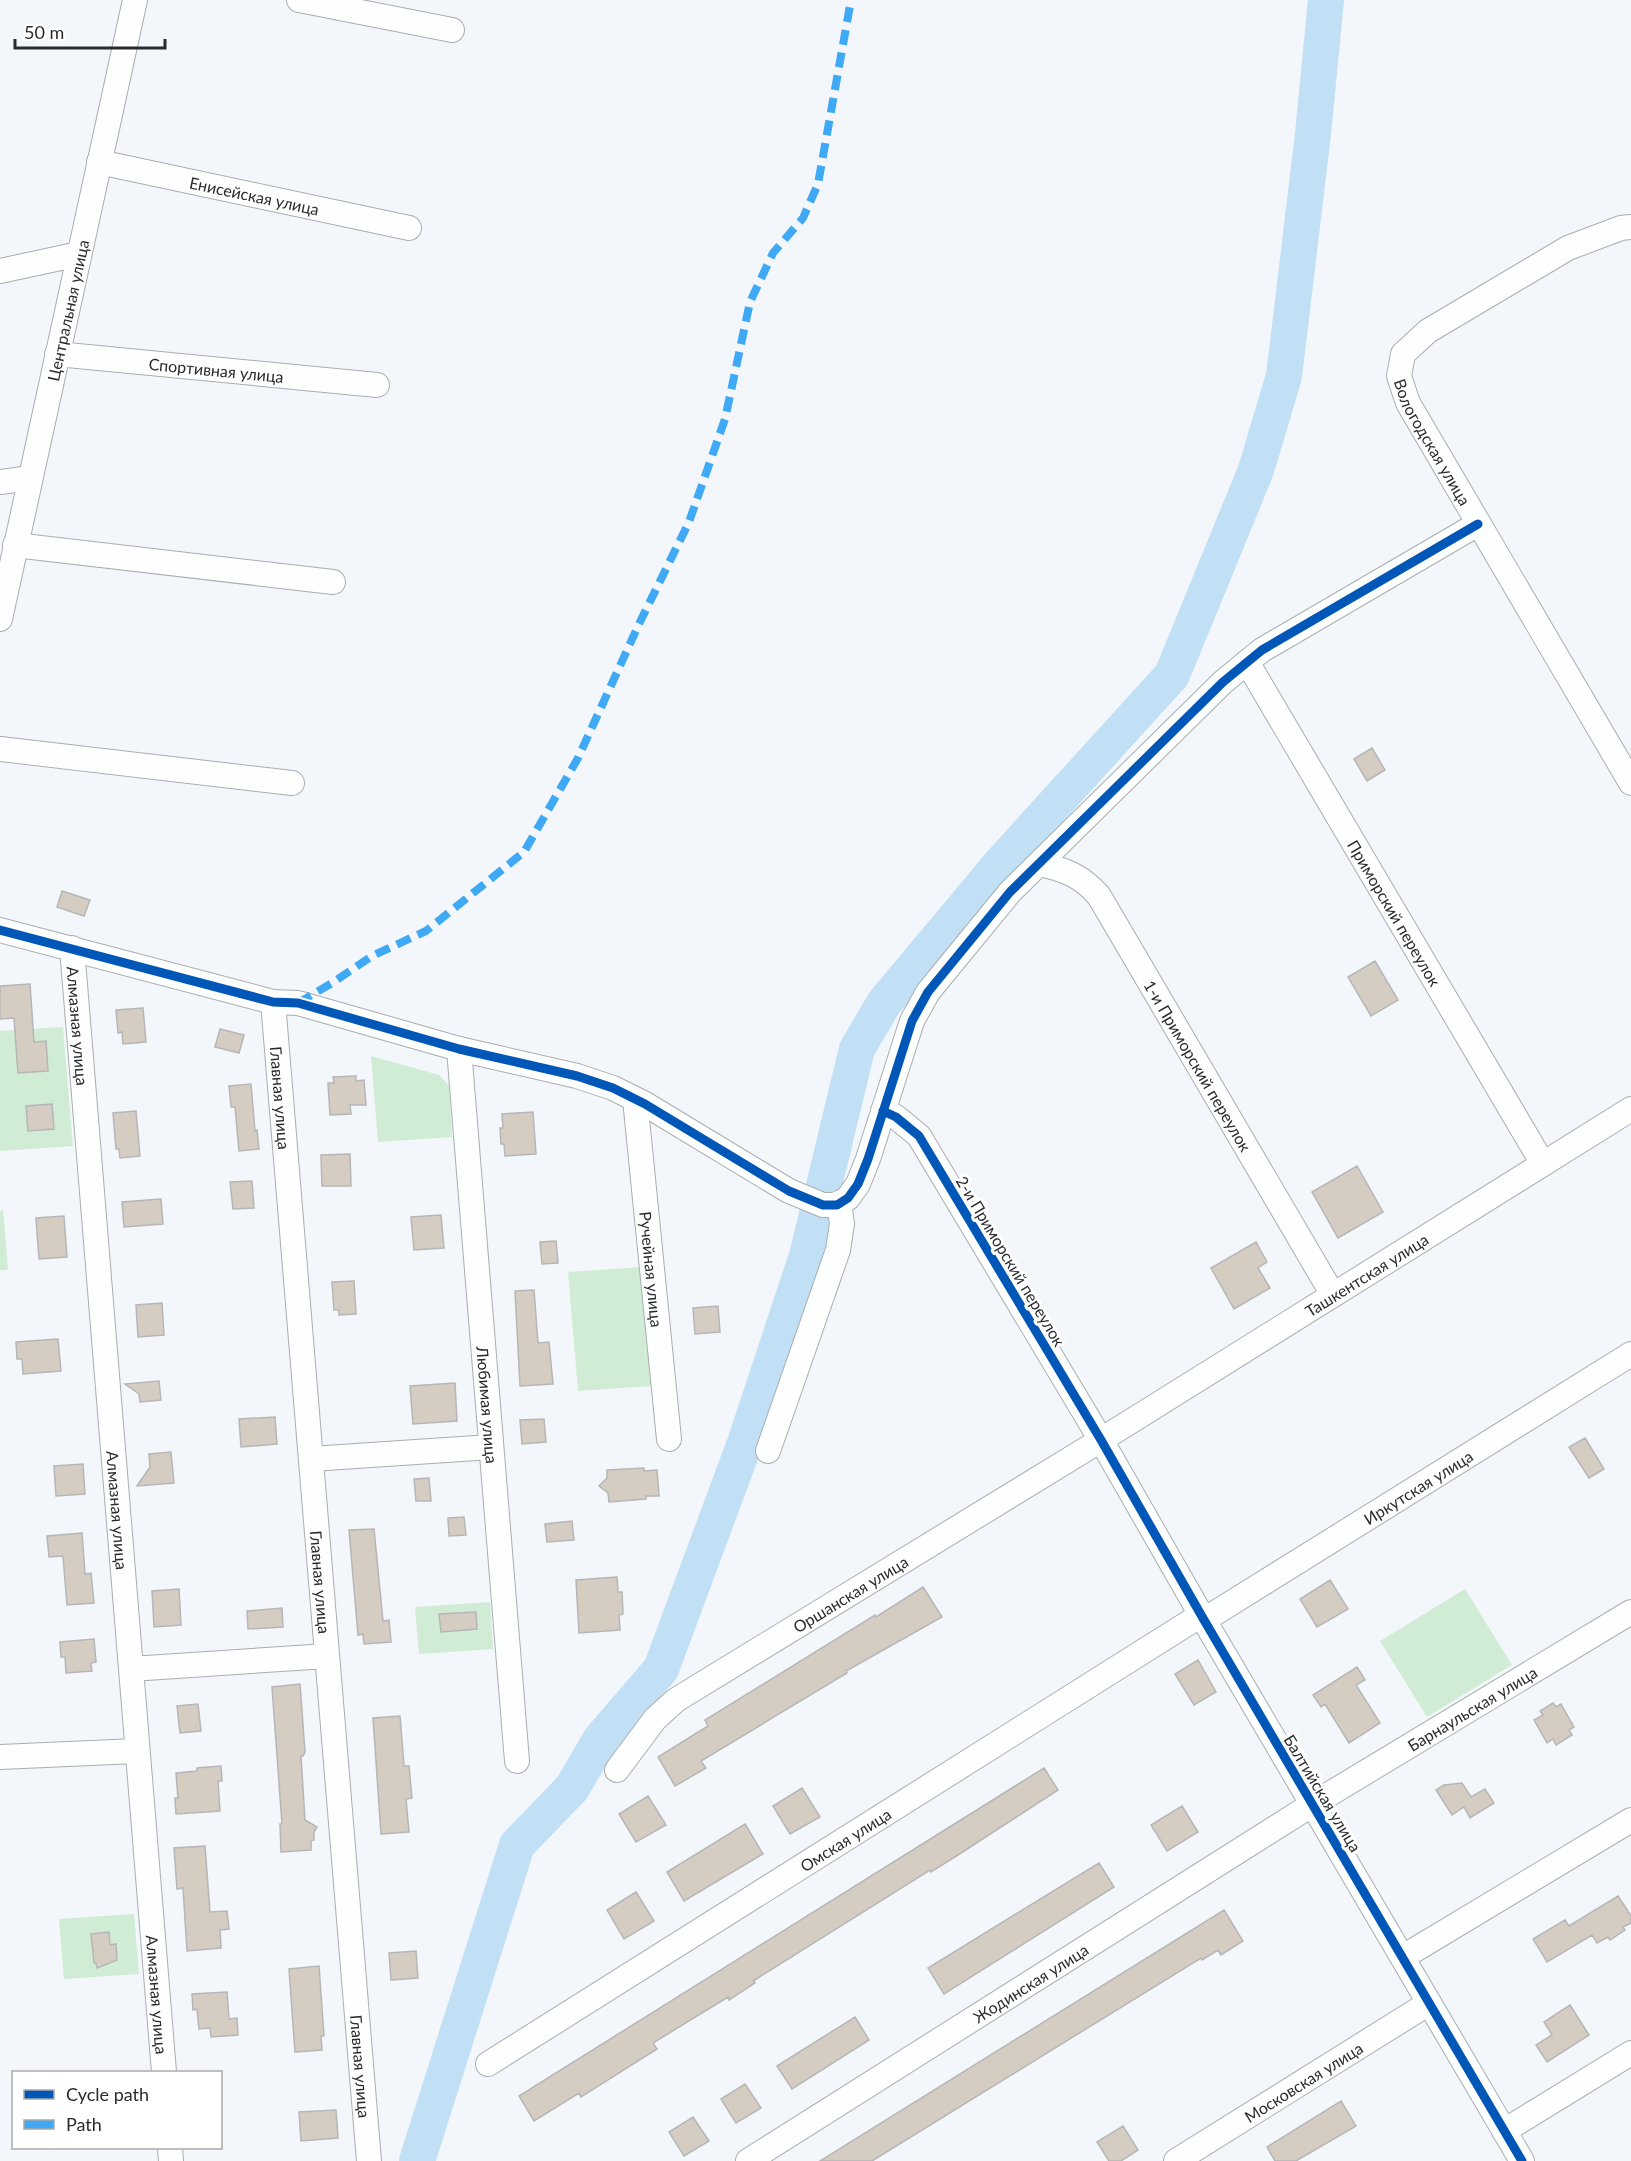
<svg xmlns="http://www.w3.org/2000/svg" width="1631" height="2161" font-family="Lato,sans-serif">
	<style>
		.green { fill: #d0ecd4 }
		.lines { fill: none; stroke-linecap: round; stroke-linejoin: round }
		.river { stroke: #c1e0f6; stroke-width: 36 }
		.building { fill: #d6cdc2; stroke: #b5b6b7; stroke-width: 1.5 }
		.minor-casing { stroke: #aaadb0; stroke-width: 26 }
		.minor { stroke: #fdfefe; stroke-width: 24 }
		.quiet { stroke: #3fa9f5; stroke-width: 8; stroke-dasharray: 15 8; stroke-linecap: butt }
		.cycleway-casing { stroke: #fff; stroke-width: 13 }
		.cycleway { stroke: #0057b8; stroke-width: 9 }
		.labels { text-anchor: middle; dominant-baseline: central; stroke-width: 6; stroke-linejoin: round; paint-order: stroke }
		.street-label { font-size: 16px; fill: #292b2e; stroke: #fff }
	</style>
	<rect width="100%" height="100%" fill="#f3f6fa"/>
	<path class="green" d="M63,1027L73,1146L0,1151V1031Z
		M371,1056L439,1075L449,1086L452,1137L378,1142Z
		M3,1210L8,1270H0V1211Z
		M643,1267L652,1386L578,1391L568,1272Z
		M1465,1589L1512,1665L1427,1717L1380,1641Z
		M490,1602L493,1649L419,1654L415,1607Z
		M134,1914L139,1974L64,1979L59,1919Z"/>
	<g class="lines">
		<path class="river" d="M417,2161L517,1845L572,1788L600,1740L661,1669L745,1443L807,1256L857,1049L884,1003L1002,862L1172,675L1256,470L1284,376L1313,134L1326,0"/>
	</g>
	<path class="building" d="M1372,748L1385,770L1367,781L1354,759Z
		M62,891L90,900L84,916L57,907Z
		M1375,961L1398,1000L1371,1016L1348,977Z
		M30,984L34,1042L46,1041L48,1071L18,1073L14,1018L0,1019V986Z
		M143,1008L146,1042L123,1044L122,1032L118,1033L116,1010Z
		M220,1029L244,1035L239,1053L215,1047Z
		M356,1076V1081L364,1080L366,1105H350L351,1114L330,1115L328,1083H334L333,1077Z
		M251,1084L255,1131L257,1130L259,1149L239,1151L235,1107H231L229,1086Z
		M52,1104L54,1129L28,1131L26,1106Z
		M136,1111L140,1156L120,1158L119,1149H116L113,1113Z
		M533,1112L536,1154L505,1156L504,1144H501L500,1128H503L502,1114Z
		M350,1154L351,1186H322L321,1155Z
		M1357,1166L1383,1212L1338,1238L1312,1192Z
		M252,1181L254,1208L233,1209L230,1182Z
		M161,1199L163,1224L124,1227L122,1202Z
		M441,1215L444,1248L414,1250L411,1217Z
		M64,1216L67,1257L39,1259L36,1218Z
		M556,1241L558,1263L542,1264L540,1242Z
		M1256,1242L1267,1262L1258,1268L1270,1288L1234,1309L1211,1268Z
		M354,1281L356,1314L339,1315V1310H334L332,1282Z
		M534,1290L538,1343L549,1342L553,1384L520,1386L515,1291Z
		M162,1303L164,1335L138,1337L136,1305Z
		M718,1306L720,1332L695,1334L693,1308Z
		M58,1339L61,1371L23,1374L22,1359H17L16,1342Z
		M159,1381L161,1400L140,1402L139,1394L125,1384Z
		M455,1383L457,1421L413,1424L410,1386Z
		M275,1417L277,1444L241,1447L239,1419Z
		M544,1419L546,1442L522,1444L520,1420Z
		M1585,1438L1604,1469L1589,1478L1569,1447Z
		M171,1452L174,1483L137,1486L150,1467L149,1454Z
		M83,1464L85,1494L56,1496L54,1466Z
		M644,1468V1471L657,1470L659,1496H646V1499L609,1502L608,1493L599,1486L607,1478V1470Z
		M429,1478L431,1501H416L414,1479Z
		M464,1517L466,1535L449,1536L448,1518Z
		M572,1521L574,1540L547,1542L545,1524Z
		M374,1529L383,1621L389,1620L391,1642L364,1644L363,1634L358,1635L349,1530Z
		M82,1533L85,1574L91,1573L94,1603L67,1605L63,1556L49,1557L47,1536Z
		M617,1577L618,1592H622L623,1614L619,1615L620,1630L579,1633L576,1580Z
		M1330,1580L1348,1609L1317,1627L1300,1599Z
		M923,1587L942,1617L846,1671L847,1673L701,1761L706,1768L675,1786L658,1757L708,1726L705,1720L875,1615L876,1617Z
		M179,1589L181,1625L154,1627L152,1591Z
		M282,1608L283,1627L248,1629L247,1611Z
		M476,1612L477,1629L441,1632L439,1614Z
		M94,1639L96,1662L91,1663L92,1671L66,1673L65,1657H61L60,1642Z
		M1198,1660L1216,1692L1194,1705L1175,1674Z
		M1357,1667L1365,1680L1356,1685L1380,1723L1349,1743L1325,1704L1321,1707L1313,1695Z
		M300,1684L305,1752L303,1756H301L305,1820L317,1827L314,1832V1840L311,1841V1850L281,1852L280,1824H282L272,1687Z
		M1553,1703L1556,1707L1561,1704L1574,1727L1569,1730L1572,1735L1556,1745L1553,1739L1547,1743L1534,1720L1543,1715L1540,1711Z
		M198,1704L201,1731L180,1733L177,1706Z
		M400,1716L404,1766H409L412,1798L406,1799L409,1832L381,1834L373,1718Z
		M221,1766L222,1781H218L220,1811L176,1814L175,1798H178L176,1773L197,1771V1768Z
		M1044,1768L1058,1790L958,1855L931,1872L930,1870L753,1981L755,1983L729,2000L728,1997L653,2043L657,2049L581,2097L579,2093L534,2121L519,2096Z
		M1462,1783L1471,1797L1485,1789L1494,1803L1470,1818L1464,1807L1452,1815L1436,1790L1444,1785Z
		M802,1788L820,1817L790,1834L773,1806Z
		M648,1796L666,1825L636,1842L619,1814Z
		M1182,1806L1198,1832L1167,1851L1151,1825Z
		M745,1824L763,1854L684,1901L667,1872Z
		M205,1846L210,1912L227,1911L229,1929L220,1930L221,1948L187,1951L183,1888L177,1889L174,1848Z
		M1099,1863L1114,1887L944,1994L928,1968Z
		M636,1892L654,1921L624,1939L607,1910Z
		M1618,1896L1631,1916V1923L1623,1927L1625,1930L1610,1940L1608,1937L1597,1943L1592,1935L1547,1962L1533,1939L1565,1920L1569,1926Z
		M1224,1910L1243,1941L1221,1955L1218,1950L1202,1960L1201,1958L872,2161H820Z
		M109,1932L110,1945L116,1944L117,1960L97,1968L96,1963H94L91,1934Z
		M416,1951L418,1978L391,1980L389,1953Z
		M319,1966L324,2036H321L322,2050L295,2052L289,1969Z
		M227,1992L229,2019L237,2018L238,2035L211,2037L210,2028L199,2029L197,2009L193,2010L192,1994Z
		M1570,2005L1589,2035L1547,2062L1536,2045L1552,2035L1544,2022Z
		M855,2017L869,2040L792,2089L777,2066Z
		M745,2084L761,2108L736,2123L721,2099Z
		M1341,2101L1356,2126L1296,2161H1275L1267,2147Z
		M336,2110L338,2138L301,2141L299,2112Z
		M693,2117L709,2141L684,2156L669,2132Z
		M1123,2126L1138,2150L1121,2161H1109L1097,2142Z"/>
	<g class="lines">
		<g class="minor-casing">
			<g id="minor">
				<path d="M299,0L452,30"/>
				<path id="s1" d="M99,162L409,228"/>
				<path id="s2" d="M1631,227L1621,228L1568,248L1428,331L1403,354L1399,376L1408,403L1631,783"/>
				<path d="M0,271L79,254"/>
				<path id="s3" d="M57,354L377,385"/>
				<path d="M0,482L30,478"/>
				<path d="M15,545L333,582"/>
				<path id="s4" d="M0,619L135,0"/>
				<path id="s5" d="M1247,662L1543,1164"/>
				<path d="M0,749L292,783"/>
				<path id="s6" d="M1039,864C1064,869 1082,876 1099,896L1333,1295"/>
				<path d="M0,930L273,1002L298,1003L459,1049L577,1076L613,1088L645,1104L789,1191L823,1205H837L848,1198L858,1184L868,1159L912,1021L928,992L1010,892L1223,682L1262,650L1478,524"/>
				<path id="s7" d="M72,948L164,2072"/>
				<path id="s8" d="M273,1002L369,2161"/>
				<path id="s9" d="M459,1049L517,1761"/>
				<path id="s10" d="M635,1099L669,1439"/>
				<path d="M883,1111L896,1117L919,1136L1101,1440L1204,1620L1522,2161"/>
				<path d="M768,1451L838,1250L842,1224L839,1203"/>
				<path d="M311,1459L491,1447"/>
				<path id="s11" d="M1204,1620L1631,1354"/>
				<path d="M131,1669L327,1656"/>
				<path d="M0,1757L137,1751"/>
				<path id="s12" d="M617,1770L655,1719L676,1700L1101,1440L1631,1109"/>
				<path d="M1403,1957L1631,1820"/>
				<path id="s13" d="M488,2064L1201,1615"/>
				<path d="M1504,2131L1631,2053"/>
				<path d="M170,2148L171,2161"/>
				<path id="s14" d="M748,2161L1313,1804L1631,1612"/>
				<path id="s15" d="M1176,2161L1429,2003"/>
			</g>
		</g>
		<use href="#minor" class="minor"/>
		<path class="quiet" d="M298,1003L332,983L372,956L426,931L524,852L578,758L639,624L689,522L725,419L750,302L773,253L803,218L818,184L851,0"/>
		<g class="cycleway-casing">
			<path id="cycleway" d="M0,930L273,1002L298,1003L459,1049L577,1076L613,1088L645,1104L789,1191L823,1205H837L848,1198L858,1184L868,1159L912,1021L928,992L1010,892L1223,682L1262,650L1478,524
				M883,1111L896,1117L919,1136L1101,1440L1204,1620L1522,2161"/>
		</g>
		<use href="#cycleway" class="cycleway"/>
	</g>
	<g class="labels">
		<g class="street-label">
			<text stroke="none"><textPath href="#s1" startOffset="159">Енисейская улица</textPath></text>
			<text stroke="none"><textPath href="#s4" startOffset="316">Центральная улица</textPath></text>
			<text stroke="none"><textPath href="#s3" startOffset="160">Спортивная улица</textPath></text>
			<text stroke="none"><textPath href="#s2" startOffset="360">Вологодская улица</textPath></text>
			<text stroke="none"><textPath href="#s5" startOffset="291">Приморский переулок</textPath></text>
			<text stroke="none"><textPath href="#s7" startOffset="78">Алмазная улица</textPath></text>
			<text stroke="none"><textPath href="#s6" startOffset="266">1-и Приморский переулок</textPath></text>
			<text stroke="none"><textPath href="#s8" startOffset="96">Главная улица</textPath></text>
			<text transform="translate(1011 1261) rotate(59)">2-и Приморский переулок</text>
			<text stroke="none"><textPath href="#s10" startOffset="171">Ручейная улица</textPath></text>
			<text stroke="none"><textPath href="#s12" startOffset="903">Ташкентская улица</textPath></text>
			<text stroke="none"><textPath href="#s9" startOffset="357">Любимая улица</textPath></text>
			<text stroke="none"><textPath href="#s11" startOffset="252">Иркутская улица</textPath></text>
			<text stroke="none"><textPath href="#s7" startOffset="564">Алмазная улица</textPath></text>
			<text stroke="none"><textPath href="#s8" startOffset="582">Главная улица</textPath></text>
			<text stroke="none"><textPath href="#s12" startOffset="296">Оршанская улица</textPath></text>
			<text stroke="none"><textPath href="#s14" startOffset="854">Барнаульская улица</textPath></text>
			<text transform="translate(1323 1793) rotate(59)">Балтийская улица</text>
			<text stroke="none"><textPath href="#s13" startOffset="422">Омская улица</textPath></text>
			<text stroke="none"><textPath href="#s14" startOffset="334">Жодинская улица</textPath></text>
			<text stroke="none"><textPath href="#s7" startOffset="1050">Алмазная улица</textPath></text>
			<text stroke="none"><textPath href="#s8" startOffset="1068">Главная улица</textPath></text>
			<text stroke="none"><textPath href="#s15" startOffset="150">Московская улица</textPath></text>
		</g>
	</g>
	<rect x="12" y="2071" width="210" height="78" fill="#ffffff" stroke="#a9aaab" stroke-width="1.5"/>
	<rect x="24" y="2090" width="30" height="9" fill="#0057b8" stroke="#a9aaab" stroke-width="1.5"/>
	<text x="66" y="2101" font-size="18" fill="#292b2e">Cycle path</text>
	<rect x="24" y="2120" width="30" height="9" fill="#3fa9f5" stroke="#a9aaab" stroke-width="1.5"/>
	<text x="66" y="2131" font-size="18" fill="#292b2e">Path</text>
	<path d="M15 39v9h150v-9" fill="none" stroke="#292b2e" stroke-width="3"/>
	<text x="24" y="39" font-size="18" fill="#292b2e" stroke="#ffffff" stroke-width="4.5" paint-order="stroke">50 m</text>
</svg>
